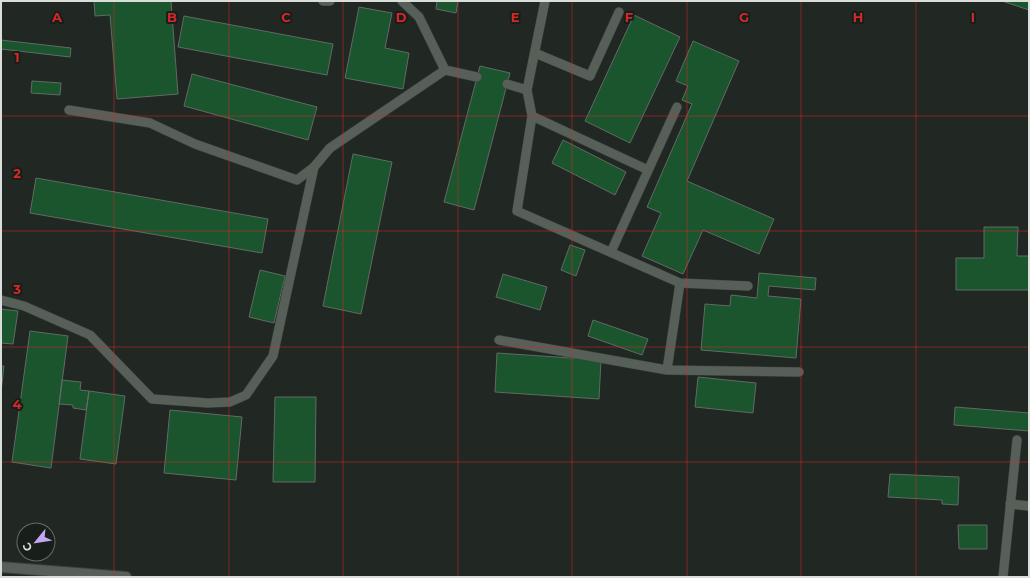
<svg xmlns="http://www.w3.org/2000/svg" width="1030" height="578" font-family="Montserrat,sans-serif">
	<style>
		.building { fill: #1a552d; stroke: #626a64 }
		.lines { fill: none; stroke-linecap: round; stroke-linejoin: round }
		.lane-casing { stroke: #3c413e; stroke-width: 10 }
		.secondary-casing { stroke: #3c413e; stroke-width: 12 }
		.lane { stroke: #575f59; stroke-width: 9 }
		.secondary { stroke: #575f59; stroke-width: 10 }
		.grid { fill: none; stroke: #d62828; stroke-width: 1; stroke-opacity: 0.55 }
		.grid-label { font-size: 13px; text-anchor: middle; font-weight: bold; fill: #d62828; stroke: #181e19; stroke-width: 4; stroke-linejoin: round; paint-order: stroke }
	</style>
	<rect width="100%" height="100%" fill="#212722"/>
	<path class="building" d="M94,1H171L178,94L117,99L110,15L95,16Z
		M437,1H458L456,13L436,9Z
		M1002,1H1029V10Z
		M359,7L392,13L385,48L409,53L403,89L345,78Z
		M634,15L680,37L630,143L585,121Z
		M184,16L333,44L327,75L178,47Z
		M1,40L71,48L70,57L1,49Z
		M693,41L739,61L687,181L774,219L759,254L703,230L683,274L642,256L661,213L647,207L692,104L682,100L688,86L676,81Z
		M480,66L510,73L474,210L444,202Z
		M192,74L317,107L308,140L184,106Z
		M32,81L61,83L60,95L31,93Z
		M563,140L626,172L615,195L552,163Z
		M353,154L392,162L361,314L323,306Z
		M36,178L268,219L262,253L30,213Z
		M984,227H1018L1017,256H1029V290H956V258H984Z
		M570,245L585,250L576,276L561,270Z
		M260,270L285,276L274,323L249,317Z
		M759,273L816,278L815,290L769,286L768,296L801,299L796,358L701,350L705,304L730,306L731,295L757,298Z
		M503,274L547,287L540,310L496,297Z
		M1,309L18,311L13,344L1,343Z
		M593,320L648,339L642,355L588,336Z
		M30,331L68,336L51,468L12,462Z
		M497,353L601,360L599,399L495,392Z
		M1,366H4L1,392Z
		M698,377L756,383L753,413L695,407Z
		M62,380L81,382L80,390L89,391L86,410L73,408V405L59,404Z
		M89,391L125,396L116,464L80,459Z
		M275,397H316L315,482H273Z
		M955,407L1029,413V431L954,425Z
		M170,410L242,417L236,480L164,473Z
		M890,474L959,477L958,505L942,504V500L888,497Z
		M958,525H987V549H959Z"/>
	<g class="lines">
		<g class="lane-casing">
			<path id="lane" d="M323,1H330
				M402,1L419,17L445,70
				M535,53L590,76L619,12
				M507,84L527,90
				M69,110L150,123L195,144L297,180L314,167L330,148L445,70L477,77
				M532,116L648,170
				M611,252L677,107
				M680,283L748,286
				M1,300L24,306L90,335L152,399L208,403L230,402L246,395L273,356L314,167
				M499,340L667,370L680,283L517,211L532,116L527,90L545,1
				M667,370L799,372
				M1010,504L1029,506
				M1003,577L1017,440"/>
		</g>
		<g class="secondary-casing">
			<path id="secondary" d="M1,567L126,577"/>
		</g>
		<use href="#lane" class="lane"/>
		<use href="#secondary" class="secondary"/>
	</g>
	<path class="grid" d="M114,1V577M229,1V577M343,1V577M458,1V577M572,1V577M687,1V577M801,1V577M916,1V577M1,116H1029M1,231H1029M1,347H1029M1,462H1029"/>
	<g class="grid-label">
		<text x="57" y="22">A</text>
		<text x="172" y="22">B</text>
		<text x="286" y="22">C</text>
		<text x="401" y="22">D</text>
		<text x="515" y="22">E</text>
		<text x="629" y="22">F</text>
		<text x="744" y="22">G</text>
		<text x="858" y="22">H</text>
		<text x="973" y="22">I</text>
		<text x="17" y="62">1</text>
		<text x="17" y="178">2</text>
		<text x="17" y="294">3</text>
		<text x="17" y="409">4</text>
	</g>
	<rect width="1030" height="578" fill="none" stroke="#dadedb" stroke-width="4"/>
	<g transform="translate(36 542) rotate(240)"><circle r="19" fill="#181e19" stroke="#666b67"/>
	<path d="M0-3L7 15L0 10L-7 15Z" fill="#c3a7f2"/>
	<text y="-6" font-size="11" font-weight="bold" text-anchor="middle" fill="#dadedb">С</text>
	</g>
</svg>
